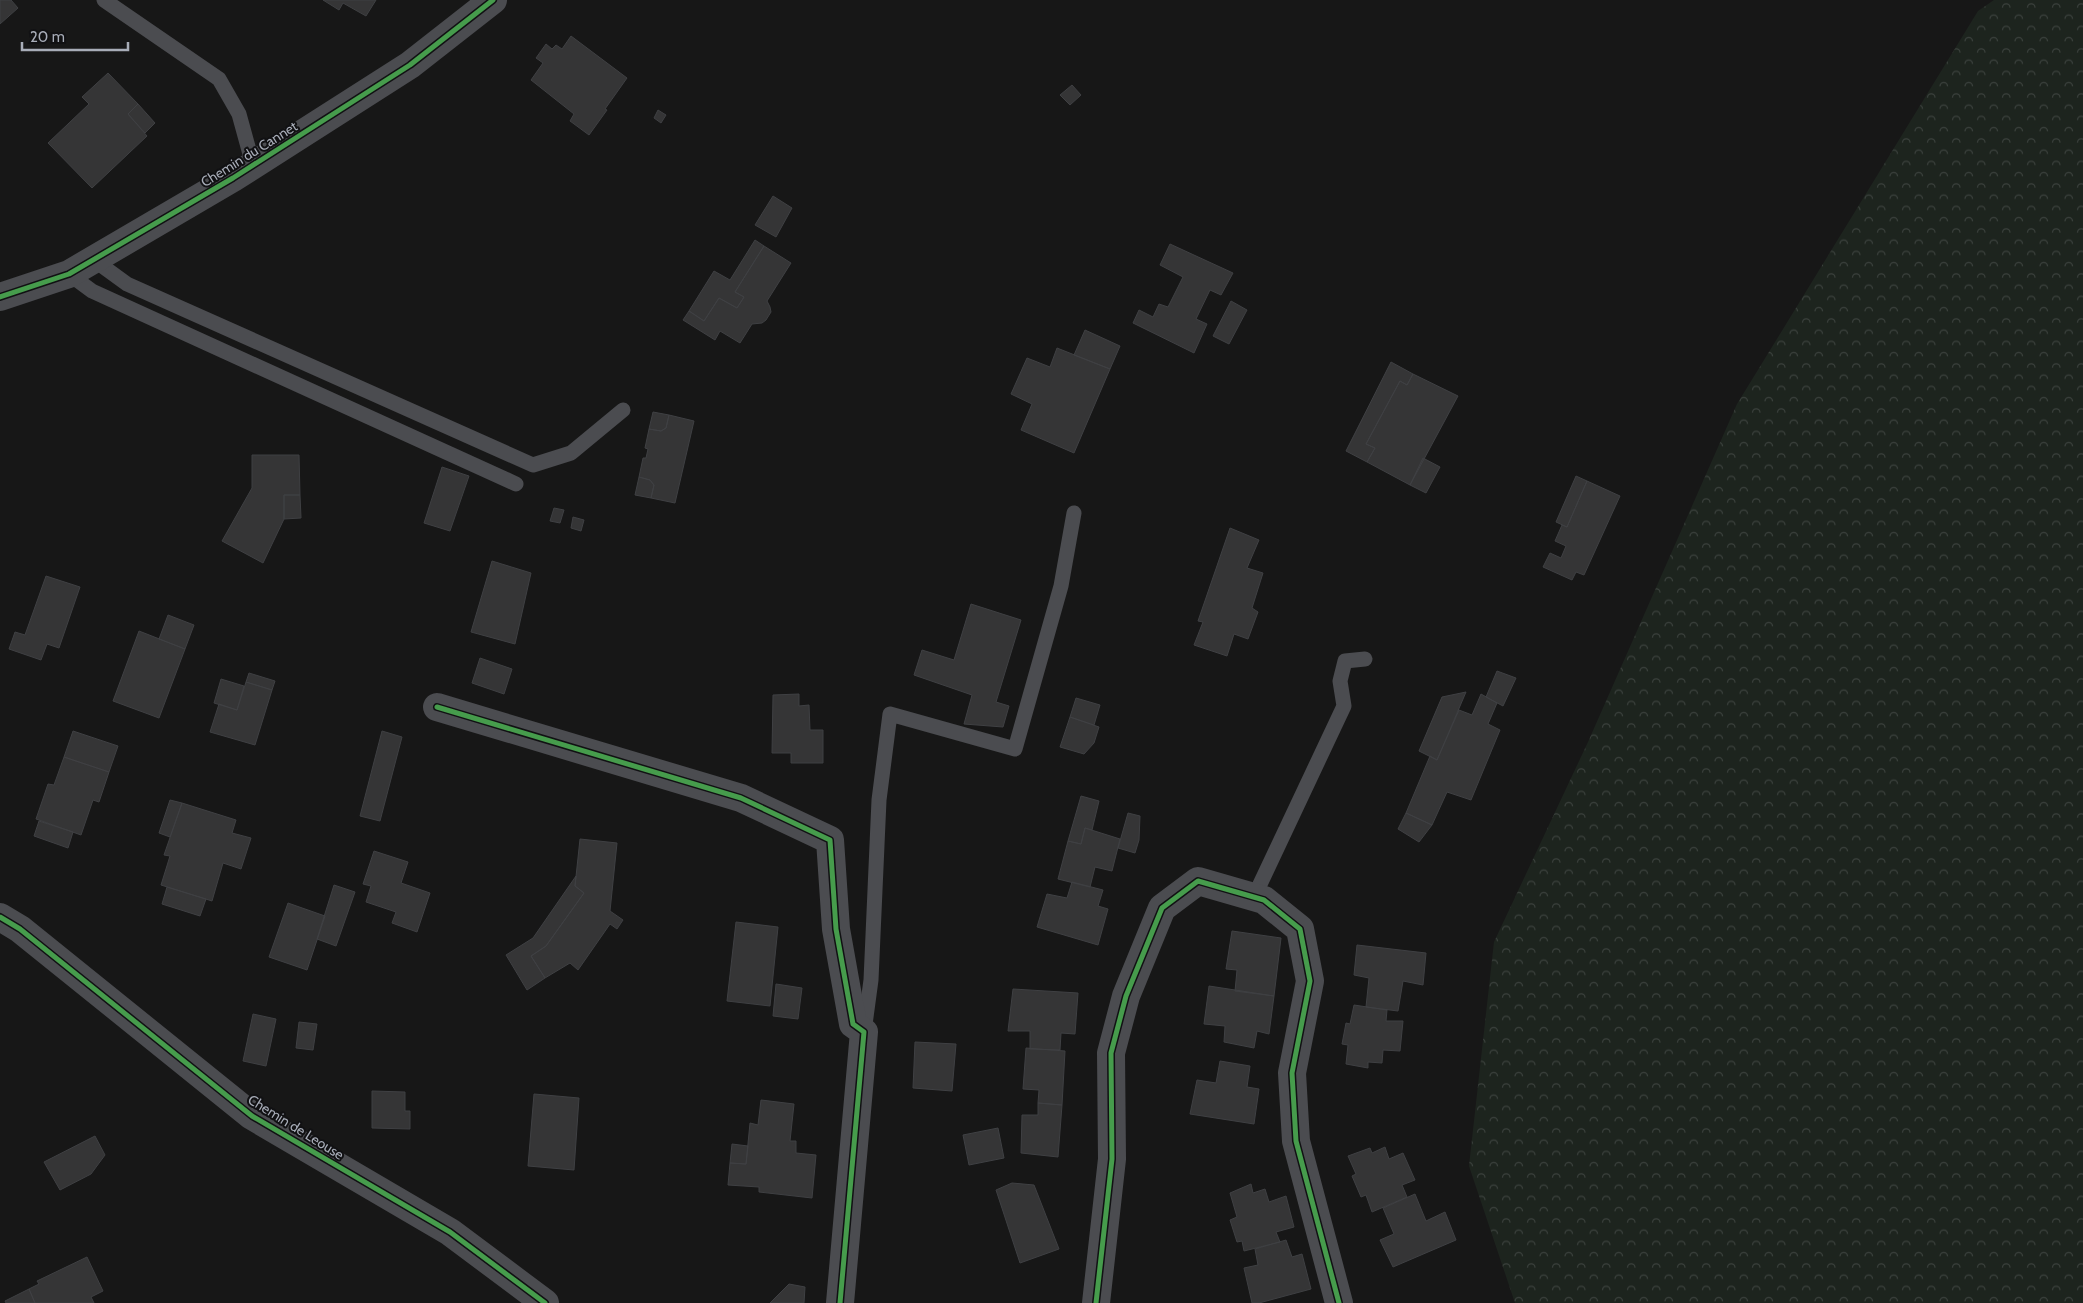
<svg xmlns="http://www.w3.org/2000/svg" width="2083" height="1303" font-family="Cabin,sans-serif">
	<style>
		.forest { fill: url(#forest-crowns) }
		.building { fill: #353536; stroke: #3f4043 }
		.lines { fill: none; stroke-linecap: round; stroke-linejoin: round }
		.service { stroke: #4b4c50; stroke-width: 15 }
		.minor { stroke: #4b4c50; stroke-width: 28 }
		.cycleway-casing { stroke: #111113; stroke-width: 8 }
		.cycleway { stroke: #469c4c; stroke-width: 5 }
		.labels { text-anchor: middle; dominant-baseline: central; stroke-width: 4; stroke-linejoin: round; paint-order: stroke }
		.street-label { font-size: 14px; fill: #a8adb8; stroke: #111113 }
	</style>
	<defs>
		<pattern id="forest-crowns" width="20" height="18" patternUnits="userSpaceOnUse" patternTransform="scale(1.25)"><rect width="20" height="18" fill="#1d241e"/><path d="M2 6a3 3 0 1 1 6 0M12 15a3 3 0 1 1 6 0" fill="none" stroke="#3b413d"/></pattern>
	</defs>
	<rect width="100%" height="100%" fill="#171717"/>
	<path class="forest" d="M1994,0H2083V1303H1515L1469,1166L1494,942L1588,742L1737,404L1978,11Z"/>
	<path class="building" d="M0,0H11L18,8L0,24Z
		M323,0H376L366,16L343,3L339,10Z
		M571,36L627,78L605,109L607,110L589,135L570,121L574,114L531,80L543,63L536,58L546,44L552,49L556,45L562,49Z
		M108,73L138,104L128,114L147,136L92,188L48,143L89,104L82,97Z
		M1072,85L1081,95L1070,105L1060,95Z
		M138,104L155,123L145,133L128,114Z
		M658,110L666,115L661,123L654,118Z
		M773,196L792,208L776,237L755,225Z
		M755,240L764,246L735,292L744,297L737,308L719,298L704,321L689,311L714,271L730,280Z
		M1170,244L1233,273L1221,295L1210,290L1196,319L1207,324L1194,353L1133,323L1139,310L1153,317L1159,304L1168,307L1183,277L1160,265Z
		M764,246L791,263L767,301L770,307L771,312L766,320L762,323L752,324L740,343L720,331L715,340L683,320L689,311L704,321L719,298L737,308L744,297L735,292Z
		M1231,301L1247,310L1229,344L1213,336Z
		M1085,330L1120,346L1110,369L1074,355Z
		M1057,348L1110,369L1074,453L1021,430L1032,404L1011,394L1027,358L1050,367Z
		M1391,362L1413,374L1407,385L1400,381L1366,444L1375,448L1367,462L1346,451Z
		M1413,374L1458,396L1410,485L1367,462L1375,448L1366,444L1400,381L1407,385Z
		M653,412L669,415L666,428L661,431L649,429Z
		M669,415L694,421L675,503L651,498L654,485L650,480L639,477L643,458H646L648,449L645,448L649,429L661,431L666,428Z
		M252,455H299L300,495H284V519L263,563L222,541L252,488Z
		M1423,458L1440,467L1426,493L1410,485Z
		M442,467L469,476L450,531L424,523Z
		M1576,476L1587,481L1567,527L1556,522Z
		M639,477L650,480L654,485L651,498L635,495Z
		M1587,481L1620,496L1584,575L1576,572L1572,580L1543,567L1550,553L1561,558L1566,546L1555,541L1562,525L1567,527Z
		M284,495H300L301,518L284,519Z
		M554,508L564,510L560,523L550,521Z
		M573,517L584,520L581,531L571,528Z
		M1230,528L1259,540L1247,568L1263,573L1252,608L1258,612L1248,639L1234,634L1227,656L1194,645L1203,622L1198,621Z
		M492,561L531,573L515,644L471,632Z
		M46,576L80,587L59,648L47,644L41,660L9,649L15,632L25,635Z
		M971,604L1021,620L996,702L1009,706L1003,727L964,724L972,695L914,675L922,650L954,660Z
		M168,615L194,625L185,649L159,639Z
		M139,631L185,649L159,718L113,701Z
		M480,658L512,669L504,694L472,683Z
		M1497,671L1516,678L1503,706L1486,697Z
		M249,673L275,681L272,690L246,682Z
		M221,679L244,686L237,710L214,703Z
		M246,682L272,690L255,745L210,732L219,704L237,710Z
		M1466,692L1437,760L1419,751L1442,697Z
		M799,694V706L809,705L810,730H823V763H791V753H772L773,695Z
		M1481,694L1497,703L1488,724L1500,730L1471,800L1447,792L1432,825L1406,813L1430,756L1437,760L1459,710L1472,715Z
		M1076,698L1100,705L1094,725L1070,717Z
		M1070,717L1099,727L1094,743L1084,754L1060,747Z
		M73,731L118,746L109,772L64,757Z
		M382,731L402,737L380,821L360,816Z
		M64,757L109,772L99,802L93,800L81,835L36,819L48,784L54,785Z
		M1081,796L1099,801L1092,830L1085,828L1081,844L1068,841Z
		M170,800L182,803L170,837L159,833Z
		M182,803L236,820L232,833L251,838L241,869L223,863L212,901L161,885L170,856L164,855Z
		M1128,813L1140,816L1139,840L1135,853L1118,848Z
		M1406,813L1432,825L1419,842L1398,829Z
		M39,821L73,832L68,848L34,836Z
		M1085,828L1120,839L1112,871L1095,867L1090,887L1058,879L1068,841L1081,844Z
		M580,839L617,843L610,911L623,920L617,929L610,924L578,970L570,963L545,978L531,956L546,946L584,893L575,886Z
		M374,851L408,862L401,883L430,893L417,932L392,923L396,912L366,902L371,886L363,884Z
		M576,876L575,886L584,893L546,946L531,956L545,978L527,990L506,955L533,938Z
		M1072,882L1103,890L1098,906L1108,909L1098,945L1037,927L1047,894L1067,898Z
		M334,885L355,892L336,946L317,939Z
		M167,887L206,899L200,916L162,904Z
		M288,903L325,916L307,970L269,957Z
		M736,922L778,927L770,1006L727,1001Z
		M1232,931L1281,938L1274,996L1235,991L1237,970L1226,969Z
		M1357,945L1426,953L1423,985L1403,981L1398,1011L1366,1007L1369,978L1354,975Z
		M776,984L802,988L798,1019L773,1016Z
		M1209,986L1274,996L1269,1034L1257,1031L1254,1048L1224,1042L1225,1026L1204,1024Z
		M1013,989L1078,993L1075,1034L1061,1033L1060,1050L1030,1049V1031H1008Z
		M1354,1005L1387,1010L1386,1021H1403L1400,1051L1383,1050L1382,1063L1368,1062V1068L1346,1064L1348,1045L1342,1044L1346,1023L1350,1024Z
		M253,1014L276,1019L266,1066L243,1061Z
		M299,1022L317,1024L313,1050L296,1048Z
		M915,1042L956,1044L952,1091L913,1088Z
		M1026,1048L1065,1051L1062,1105L1038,1103L1039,1090L1023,1089Z
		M1220,1061L1250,1066L1247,1087L1259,1089L1254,1124L1190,1114L1197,1080L1216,1083Z
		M372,1091L405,1092V1111H410V1129L372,1128Z
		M534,1094L579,1098L574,1170L528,1166Z
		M761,1100L794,1104L790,1141H796V1153L816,1155L812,1198L759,1192V1187L728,1185L730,1163L746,1164L750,1123L758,1125Z
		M1038,1103L1062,1105L1058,1157L1021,1153L1022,1115H1038Z
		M998,1128L1004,1158L969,1165L963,1135Z
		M95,1136L105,1155L91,1174L60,1190L44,1162Z
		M732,1144L748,1146L746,1164L730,1163Z
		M1385,1147L1389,1159L1403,1153L1415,1180L1402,1185L1407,1197L1372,1212L1366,1195L1361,1197L1352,1176L1356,1174L1348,1156L1370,1148L1372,1153Z
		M1012,1183L1034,1185L1059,1249L1020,1263L996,1190Z
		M1251,1184L1253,1193L1265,1189L1269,1202L1286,1196L1294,1227L1276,1232L1280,1242L1244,1251L1242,1241L1237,1242L1230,1220L1237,1217L1230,1193Z
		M1415,1194L1426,1221L1445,1212L1456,1240L1393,1267L1380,1240L1394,1234L1383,1208Z
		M1286,1240L1292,1257L1302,1254L1311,1289L1259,1303H1252L1244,1268L1258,1265L1255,1249Z
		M87,1257L103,1291L91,1297L94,1303H35L29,1289L39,1284L37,1281Z
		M789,1284L805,1287L804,1303H770Z
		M29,1289L35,1303H6L5,1301Z"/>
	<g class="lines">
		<path class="service" d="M104,0L219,79L239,114L253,165
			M94,260L127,284L533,465L571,453L623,410
			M69,274L92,291L516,484
			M1254,897L1344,706L1340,681L1345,661L1365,659
			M864,1032L871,980L879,800L890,714L1015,749L1061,586L1074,513"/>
		<path class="minor" d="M0,297L69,274L233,178L410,65L493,0
			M437,707L741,798L830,840L836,929L853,1024L864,1032L840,1303
			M0,917L20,929L252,1116L450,1232L545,1303
			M1096,1303L1112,1159L1111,1053L1126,996L1162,908L1198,881L1264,900L1300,929L1310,981L1292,1073L1296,1141L1339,1303"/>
		<g class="cycleway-casing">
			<path id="cycleway" d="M0,297L69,274L233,178L410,65L493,0
				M437,707L741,798L830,840L836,929L853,1024L864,1032L840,1303
				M0,917L20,929L252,1116L450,1232L545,1303
				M1096,1303L1112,1159L1111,1053L1126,996L1162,908L1198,881L1264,900L1300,929L1310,981L1292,1073L1296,1141L1339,1303"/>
		</g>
		<use href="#cycleway" class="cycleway"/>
	</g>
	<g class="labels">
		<g class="street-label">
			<text transform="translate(249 154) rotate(-32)">Chemin du Cannet</text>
			<text transform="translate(296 1127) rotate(32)">Chemin de Leouse</text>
		</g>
	</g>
	<path d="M22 42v8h106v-8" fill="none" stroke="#a8adb8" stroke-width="2.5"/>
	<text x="30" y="42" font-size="15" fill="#a8adb8" stroke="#111113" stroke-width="4" paint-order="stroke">20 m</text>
</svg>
